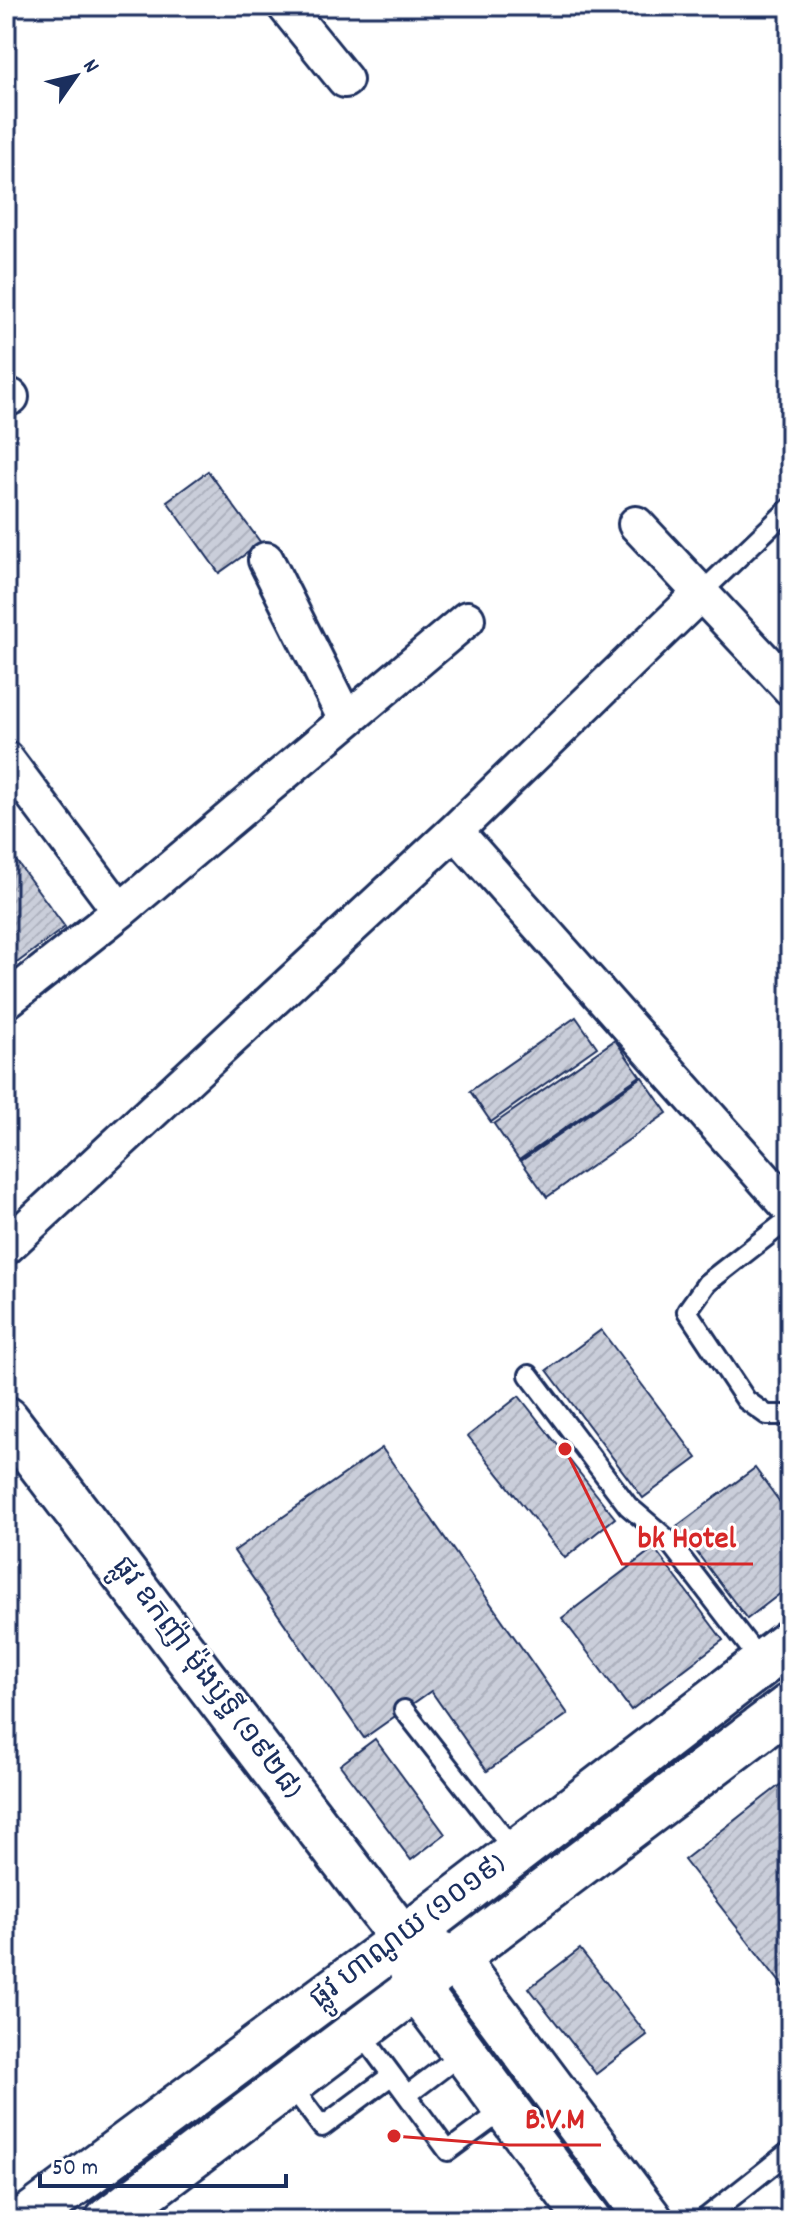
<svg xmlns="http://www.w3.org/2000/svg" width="796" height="2226" font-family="Dekko,'Noto Sans Khmer',sans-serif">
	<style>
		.building { fill: url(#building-hatch); stroke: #1b2f5e; stroke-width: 2 }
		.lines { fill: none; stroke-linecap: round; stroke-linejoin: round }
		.lane-casing { stroke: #1b2f5e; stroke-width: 24 }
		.street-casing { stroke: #1b2f5e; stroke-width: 40 }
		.secondary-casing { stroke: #1b2f5e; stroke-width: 50 }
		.primary-casing { stroke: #1b2f5e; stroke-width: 50 }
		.lane { stroke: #fff; stroke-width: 18 }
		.street { stroke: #fff; stroke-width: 34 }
		.secondary { stroke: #fff; stroke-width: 44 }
		.primary { stroke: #fff; stroke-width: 44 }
		.labels { text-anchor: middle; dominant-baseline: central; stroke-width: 6; stroke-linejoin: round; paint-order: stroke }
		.street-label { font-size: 30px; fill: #1b2f5e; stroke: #fff }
		.leader { fill: none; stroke: #d62828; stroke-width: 3 }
		.callout-dot { fill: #d62828; stroke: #fff; stroke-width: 3 }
		.callout-label { font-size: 32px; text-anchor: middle; font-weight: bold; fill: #d62828; stroke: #fff; stroke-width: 6; stroke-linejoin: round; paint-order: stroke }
	</style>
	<defs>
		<pattern id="building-hatch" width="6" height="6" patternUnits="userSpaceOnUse" patternTransform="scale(2)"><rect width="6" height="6" fill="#caceda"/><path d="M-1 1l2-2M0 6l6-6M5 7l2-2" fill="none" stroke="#adb1be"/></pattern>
	</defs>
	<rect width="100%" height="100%" fill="#fff"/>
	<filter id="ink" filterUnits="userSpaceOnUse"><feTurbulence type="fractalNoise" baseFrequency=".0125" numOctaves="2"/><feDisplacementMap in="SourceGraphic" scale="16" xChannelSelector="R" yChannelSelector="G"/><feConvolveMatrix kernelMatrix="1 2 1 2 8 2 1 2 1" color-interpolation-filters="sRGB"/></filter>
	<g filter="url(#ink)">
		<path class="building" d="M208,471L261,543L219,573L167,501Z
			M6,847L65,927L6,971Z
			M576,1017L597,1047L491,1122L470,1091Z
			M615,1040L640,1076L519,1160L494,1124Z
			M642,1077L667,1113L547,1197L521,1161Z
			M601,1330L697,1458L643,1498L547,1370Z
			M519,1396L615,1518L565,1558L468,1436Z
			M382,1448L568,1714L487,1771L431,1691L364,1738L234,1551Z
			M755,1468L790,1516V1586L747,1619L677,1526Z
			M654,1548L723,1640L631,1710L562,1618Z
			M375,1739L445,1834L411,1860L340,1765Z
			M790,1777V1995L684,1860Z
			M580,1949L647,2035L596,2074L529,1988Z"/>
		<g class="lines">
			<g class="lane-casing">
				<path id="lane" d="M701,593L790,508
					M790,1218L707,1283L687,1311L746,1400L767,1415H790
					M529,1375L628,1506L666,1538L762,1663
					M404,1710L516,1853
					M360,2032L392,2075
					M290,2084L322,2127L392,2075L448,2151L506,2108
					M407,2095L464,2052
					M703,2220L790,2151"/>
			</g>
			<g class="street-casing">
				<path id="street" d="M285,6L345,80
					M6,399L11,397
					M636,524L790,688
					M266,560L346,720
					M6,759L120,911
					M455,831L790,1208
					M6,1001L120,911L467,619
					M6,1247L455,831L701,593"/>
			</g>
			<g class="secondary-casing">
				<path id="secondary" d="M6,1419L403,1939L417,1989L589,2220
					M420,1946L456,1960L650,2220"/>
			</g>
			<g class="primary-casing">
				<path id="primary" d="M25,2220L403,1939L790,1642
					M108,2220L790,1706"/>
			</g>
			<use href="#lane" class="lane"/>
			<use href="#street" class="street"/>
			<use href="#secondary" class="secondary"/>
			<use href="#primary" class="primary"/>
		</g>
	</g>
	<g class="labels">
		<g class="street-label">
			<text transform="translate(205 1679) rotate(53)">ផ្លូវ ឧកញ៉ា ម៉ុងឫទ្ធី (១៩២៨)</text>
			<text transform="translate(409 1933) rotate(-37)">ផ្លូវ ហាណូយ (១០១៩)</text>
		</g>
	</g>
	<path class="leader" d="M565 1449L622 1564H753M394 2136L509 2145H601"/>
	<g class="callout-dot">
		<circle cx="565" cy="1449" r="8"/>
		<circle cx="394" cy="2136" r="8"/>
	</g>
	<g class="callout-label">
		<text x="687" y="1547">bk Hotel</text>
		<text x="555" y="2128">B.V.M</text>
	</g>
	<rect width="796" height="2226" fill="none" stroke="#fff" stroke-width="32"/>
	<rect x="16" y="16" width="764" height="2194" fill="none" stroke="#1b2f5e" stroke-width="3" filter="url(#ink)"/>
	<g transform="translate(76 76) rotate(56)" stroke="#ffffff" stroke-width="6" paint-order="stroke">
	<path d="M0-6L14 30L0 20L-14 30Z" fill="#1b2f5e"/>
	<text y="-12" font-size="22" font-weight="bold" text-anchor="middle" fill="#1b2f5e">N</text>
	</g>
	<path d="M40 2174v12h246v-12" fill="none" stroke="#1b2f5e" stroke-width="4"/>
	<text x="52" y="2174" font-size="24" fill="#1b2f5e" stroke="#ffffff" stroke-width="6" paint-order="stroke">50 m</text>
</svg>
